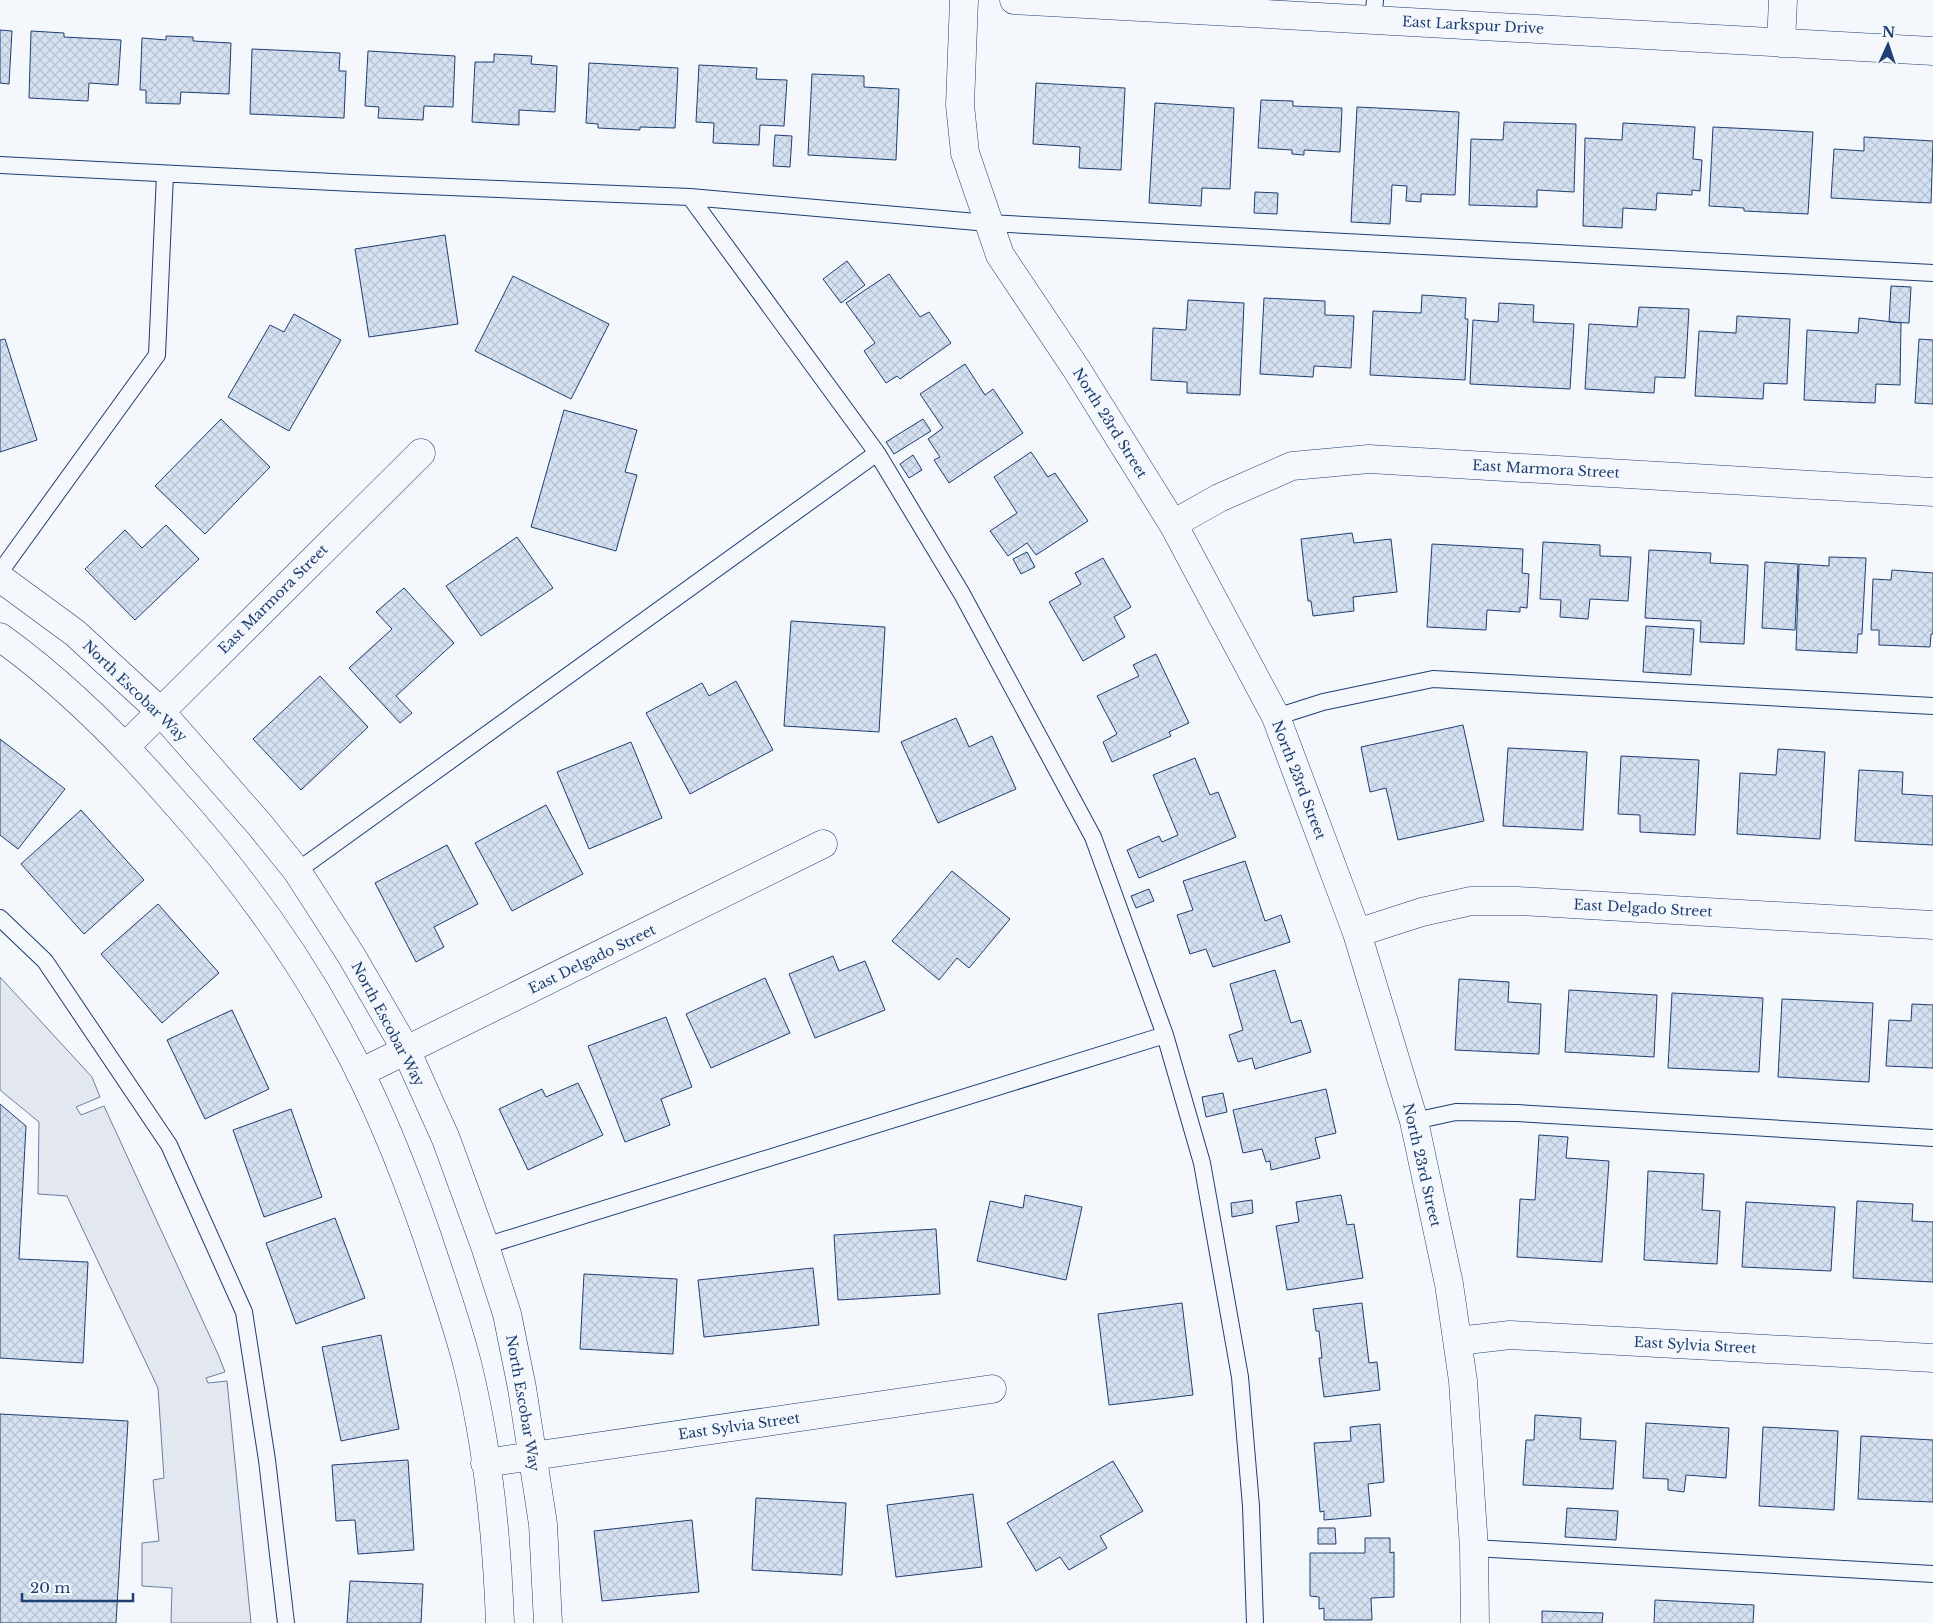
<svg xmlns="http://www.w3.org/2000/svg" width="1933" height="1623" font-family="'Libre Baskerville',serif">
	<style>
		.parking { fill: #e3e8f0; stroke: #687fa3 }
		.building { fill: url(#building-cross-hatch); stroke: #1d3f73 }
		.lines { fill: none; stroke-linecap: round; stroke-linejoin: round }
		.lane-casing { stroke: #1d3f73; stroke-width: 18 }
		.street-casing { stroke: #1d3f73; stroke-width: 29 }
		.lane { stroke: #f4f7fb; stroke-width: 16 }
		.street { stroke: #f4f7fb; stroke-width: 28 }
		.labels { text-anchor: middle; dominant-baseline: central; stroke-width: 4; stroke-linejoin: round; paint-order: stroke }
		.street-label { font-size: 14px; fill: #1d3f73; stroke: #f4f7fb }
	</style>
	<defs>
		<pattern id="building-cross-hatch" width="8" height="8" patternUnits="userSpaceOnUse" patternTransform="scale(1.25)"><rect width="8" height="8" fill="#d5e0f0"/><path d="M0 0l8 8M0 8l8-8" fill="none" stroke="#b6c1d1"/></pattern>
	</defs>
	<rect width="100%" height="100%" fill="#f4f7fb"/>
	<path class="parking" d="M0,977L92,1077L100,1097L76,1107L81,1115L104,1106L218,1354L225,1372L206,1378L208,1383L227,1381L251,1623H171L172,1588L142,1586V1543L159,1541L153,1480L164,1478L158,1388L67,1196L38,1194L39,1122L0,1090Z"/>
	<path class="building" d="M0,30L12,31L9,84L0,83Z
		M31,31L64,33V37L121,40L118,85L89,83L88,101L29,98Z
		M166,36L193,37V41L231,43L229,94L181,92L180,104L146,103V90H140L142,38L166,40Z
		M252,49L340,53L339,71H346L344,118L250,114Z
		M368,51L455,56L453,107L424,106L423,120L378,118L379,107L365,106Z
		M494,54L532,56L531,64L557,66L555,112L519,110V125L472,122L475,62H494Z
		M589,63L678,68L675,128L640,127V130L598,128V124L586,123Z
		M699,65L757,68L756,79L787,80L784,126L760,125L759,145L713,143L714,123L696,122Z
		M812,74L864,76V87L899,89L896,160L808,155Z
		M1036,83L1125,88L1121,170L1079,168L1080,147L1033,144Z
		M1261,100L1293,101V106L1342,108L1340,152L1304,150V155L1292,154V150L1258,148Z
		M1155,103L1234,108L1230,189L1202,188L1201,206L1149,203Z
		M1357,107L1459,112L1455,195L1421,194V202L1406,201L1407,186L1392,185L1390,224L1351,222Z
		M1504,122L1576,124L1574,192L1537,190V207L1469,205L1471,139L1503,140Z
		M1623,123L1695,127L1693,159L1702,160L1700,191L1692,190V195L1657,193L1656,210L1623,208L1622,228L1583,226L1585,138L1622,140Z
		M1713,127L1813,132L1808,214L1744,211V208L1709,206Z
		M775,135L792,136L790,167L773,166Z
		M1864,137L1933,141L1931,203L1831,198L1834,149L1864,151Z
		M1255,192L1278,193L1277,214L1254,213Z
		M445,235L458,324L369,337L355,249Z
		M847,261L865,285L841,303L823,279Z
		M889,274L920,317L929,312L951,343L900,379L897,376L886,383L864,351L875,343L846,303Z
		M513,276L609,324L571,399L475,351Z
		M1891,286L1911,287L1909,323L1889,322Z
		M1422,295L1466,298L1465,319H1468L1465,380L1370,375L1373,311L1421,313Z
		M1264,298L1325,301V315L1354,316L1351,368L1314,366L1313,377L1260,374Z
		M1188,300L1244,303L1240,395L1187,393V382L1151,380L1153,328L1186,330Z
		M1499,303L1534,305L1533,322L1574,324L1570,389L1470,384L1473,320L1498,322Z
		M1639,307L1689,309L1685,378L1655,377L1654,393L1585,389L1589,324L1637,327Z
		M294,314L341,340L289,431L228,397L270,325L284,332Z
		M1737,316L1790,319L1787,384L1764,383L1763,399L1695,396L1699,331L1736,333Z
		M1859,318L1901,323L1900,385L1876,384L1875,403L1804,400L1807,330L1858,333Z
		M5,339L37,440L0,452V340Z
		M1919,339L1933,340V404L1915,403Z
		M965,364L985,395L993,389L1023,433L949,483L934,460L940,457L928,439L943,428L920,394Z
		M564,410L637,430L625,472L637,475L616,551L531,527Z
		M221,419L270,467L205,534L155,486Z
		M923,419L931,431L894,454L886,442Z
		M1031,452L1048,477L1055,473L1088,521L1036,555L1027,543L1008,556L990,531L1017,513L994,477Z
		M913,455L922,470L909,478L900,464Z
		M166,525L199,559L135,620L85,569L125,530L142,548Z
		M1352,533L1354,543L1391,539L1397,592L1353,597L1354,611L1313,616L1311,601H1308L1301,539Z
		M517,537L553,588L481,636L446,586Z
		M1543,542L1600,545V556L1631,557L1628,601L1590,599L1588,619L1560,617L1561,600L1540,599Z
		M1432,544L1523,549L1522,573L1529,574L1527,608L1520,607V612L1487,610L1486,630L1427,627Z
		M1649,550L1711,553L1710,563L1748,565L1744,644L1700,642L1701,621L1645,618Z
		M1027,552L1035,567L1021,574L1013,559Z
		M1829,557L1866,558L1862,634H1858L1857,653L1796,650L1799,564L1829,566Z
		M1103,558L1131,607L1114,617L1125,637L1083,661L1049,602L1081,584L1075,573Z
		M1765,562L1798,564L1795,630L1762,628Z
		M1892,570L1933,573V634H1931L1930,647L1879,645V630H1871L1873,579L1891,580Z
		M404,588L454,643L396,696L412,713L400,723L349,668L392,629L376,612Z
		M791,621L885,627L879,732L784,726Z
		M1646,626L1694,629L1691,675L1643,672Z
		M1156,654L1189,723L1169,732L1171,736L1112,762L1103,742L1117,734L1097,696L1139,676L1133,665Z
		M320,676L368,727L301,790L253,739Z
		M736,681L773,750L690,794L646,713L702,683L709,696Z
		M956,718L969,747L992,736L1016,789L938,823L901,742Z
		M1463,725L1484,821L1398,840L1386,788L1370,792L1361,747Z
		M0,739L65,789L18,849L0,835Z
		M631,742L662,818L589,849L557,772Z
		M1508,748L1587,752L1583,830L1503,826Z
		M1778,749L1825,752L1820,839L1737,834L1740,773L1776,775Z
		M1621,756L1699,760L1695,835L1640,832V815L1618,814Z
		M1195,758L1210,795L1218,792L1236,837L1139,878L1127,850L1159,836L1162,842L1178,835L1153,775Z
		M1859,770L1903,772L1902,794L1933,796V845L1855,841Z
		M546,805L583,874L512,911L475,843Z
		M81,810L144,880L84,934L21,864Z
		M447,845L478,904L434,927L444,947L416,962L375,883Z
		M1245,861L1265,921L1281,915L1290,942L1213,967L1206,949L1190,954L1177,915L1193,910L1183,881Z
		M952,871L1010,919L969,968L957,958L939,980L892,941Z
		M1149,889L1154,901L1136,908L1131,896Z
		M158,904L219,973L162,1023L101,954Z
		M833,956L839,971L865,961L885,1010L815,1038L789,974Z
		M1275,970L1291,1023L1301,1020L1311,1052L1255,1069L1252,1058L1238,1062L1229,1035L1243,1030L1230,984Z
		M765,978L790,1033L711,1068L686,1014Z
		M1459,979L1509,982L1508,1002L1541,1004L1539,1054L1455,1050Z
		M1569,990L1657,995L1654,1057L1565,1052Z
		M1672,993L1763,998L1759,1072L1668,1068Z
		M1782,999L1873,1003L1869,1082L1778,1077Z
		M1912,1004L1933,1005V1068L1886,1066L1889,1020L1911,1021Z
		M232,1010L269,1089L205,1119L167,1040Z
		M666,1017L692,1087L661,1099L670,1125L625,1142L588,1046Z
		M578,1083L603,1135L528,1170L499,1109L542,1089L546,1097Z
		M1326,1089L1336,1133L1315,1138L1320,1158L1271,1170L1270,1161L1266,1162L1262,1149L1243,1153L1233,1110Z
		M1223,1093L1227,1112L1206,1117L1202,1097Z
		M0,1104L26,1126L19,1259L88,1262L83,1363L0,1358Z
		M291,1109L322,1197L264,1217L233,1130Z
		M1539,1135L1568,1137L1566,1158L1609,1161L1602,1262L1517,1257L1520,1199L1535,1200Z
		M1648,1171L1704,1174L1702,1210L1720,1211L1717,1264L1644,1260Z
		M1025,1195L1082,1207L1066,1280L977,1261L990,1201L1023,1208Z
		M1341,1195L1347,1225L1354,1224L1363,1278L1287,1290L1276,1226L1299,1222L1296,1202Z
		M1252,1200L1253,1213L1232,1217L1231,1203Z
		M1857,1201L1913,1204L1912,1221L1933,1222V1282L1853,1278Z
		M1746,1202L1835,1207L1831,1271L1742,1267Z
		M335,1218L365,1298L296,1324L266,1243Z
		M936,1229L940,1294L838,1300L834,1235Z
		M813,1268L819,1325L704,1337L698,1280Z
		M584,1274L677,1279L673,1354L580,1349Z
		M1182,1303L1193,1395L1109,1405L1098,1314Z
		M1362,1303L1369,1363L1377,1362L1380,1390L1324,1397L1319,1358H1322L1319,1331H1316L1313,1309Z
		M381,1335L399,1429L341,1441L322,1347Z
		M0,1414L128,1421L116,1623H0Z
		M1535,1415L1581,1418L1580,1439L1616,1441L1613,1489L1523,1485L1526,1440H1534Z
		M1646,1423L1729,1428L1726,1478L1686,1475L1684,1492L1668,1490V1479L1643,1478Z
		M1380,1424L1384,1482L1368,1484L1371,1516L1324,1520V1511L1320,1512L1314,1443L1351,1441L1350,1427Z
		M1763,1427L1838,1431L1834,1510L1759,1506Z
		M1861,1436L1933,1440V1502L1858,1499Z
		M408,1460L414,1550L358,1554L355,1520L336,1521L332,1465Z
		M1113,1461L1143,1511L1100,1536L1107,1548L1069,1570L1060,1557L1036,1571L1007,1523Z
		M973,1494L982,1567L896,1577L887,1505Z
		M756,1498L846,1503L842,1575L752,1570Z
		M1567,1508L1618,1511L1616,1540L1565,1537Z
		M692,1520L699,1592L602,1601L594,1531Z
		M1318,1528H1335L1336,1544H1318Z
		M1365,1538H1390V1553L1394,1552V1597L1371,1598L1372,1620H1324V1608L1319,1609V1597L1310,1596V1553H1365Z
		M350,1581L423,1584L421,1623H347Z
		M1655,1600L1754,1605L1753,1623H1654Z
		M1542,1611L1603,1613L1602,1623H1542Z"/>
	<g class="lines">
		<g class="lane-casing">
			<path id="lane" d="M1373,20L1375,0
				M0,165L353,183L690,197L877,453L962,594L1093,837L1165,1035L1202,1163L1240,1377L1251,1506L1255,1623
				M690,197L988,223L1933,273
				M0,572L157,355L165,174
				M1276,717L1323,702L1433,679L1933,706
				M297,871L877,453
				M0,918L45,961L169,1145L244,1312L267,1460L286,1623
				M1414,1121L1456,1112L1516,1113L1933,1138
				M485,1246L1165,1035
				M1474,1548L1933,1574"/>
		</g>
		<g class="street-casing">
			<path id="street" d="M964,0L960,105L965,153L1000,255L1077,370L1173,524L1276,717L1357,933L1414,1121L1449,1284L1463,1381L1474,1548L1475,1623
				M1014,0L1933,51
				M1781,43L1783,0
				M1173,524L1219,498L1292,466L1369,459L1933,492
				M0,578L75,633L160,711L260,825L297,871L351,955L406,1050L446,1139L485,1246L507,1314L522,1388L543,1524L548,1623
				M0,637C64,683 120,739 171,798C236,870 295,950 341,1036C376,1099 403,1167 427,1236C441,1279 457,1323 468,1367C488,1449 497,1539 500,1623
				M126,746L421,453
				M1357,933L1422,912L1471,901H1518L1933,925
				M360,1073L823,844
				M1458,1341L1510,1335L1933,1358
				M485,1463L992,1389"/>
		</g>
		<use href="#lane" class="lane"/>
		<use href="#street" class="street"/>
	</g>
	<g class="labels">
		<g class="street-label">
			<text transform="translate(1473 25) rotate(3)">East Larkspur Drive</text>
			<text transform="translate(1110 423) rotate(58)">North 23rd Street</text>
			<text transform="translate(1546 469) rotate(3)">East Marmora Street</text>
			<text transform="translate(273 599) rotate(-45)">East Marmora Street</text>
			<text transform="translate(135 691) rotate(44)">North Escobar Way</text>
			<text transform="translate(1299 780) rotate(69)">North 23rd Street</text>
			<text transform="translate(1643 908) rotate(3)">East Delgado Street</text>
			<text transform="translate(592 959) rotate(-26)">East Delgado Street</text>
			<text transform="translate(388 1024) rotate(62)">North Escobar Way</text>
			<text transform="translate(1422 1165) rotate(77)">North 23rd Street</text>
			<text transform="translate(1695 1345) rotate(3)">East Sylvia Street</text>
			<text transform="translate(523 1403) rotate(80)">North Escobar Way</text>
			<text transform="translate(739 1426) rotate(-8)">East Sylvia Street</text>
		</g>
	</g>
	<g transform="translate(1888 45) rotate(3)" stroke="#f4f7fb" stroke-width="4" paint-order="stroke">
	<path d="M0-4L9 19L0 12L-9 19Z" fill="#1d3f73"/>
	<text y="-8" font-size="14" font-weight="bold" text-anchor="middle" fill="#1d3f73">N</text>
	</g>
	<path d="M22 1593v8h111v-8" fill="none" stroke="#1d3f73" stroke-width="2.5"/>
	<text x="30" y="1593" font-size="15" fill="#1d3f73" stroke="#f4f7fb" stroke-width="4" paint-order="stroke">20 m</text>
</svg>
